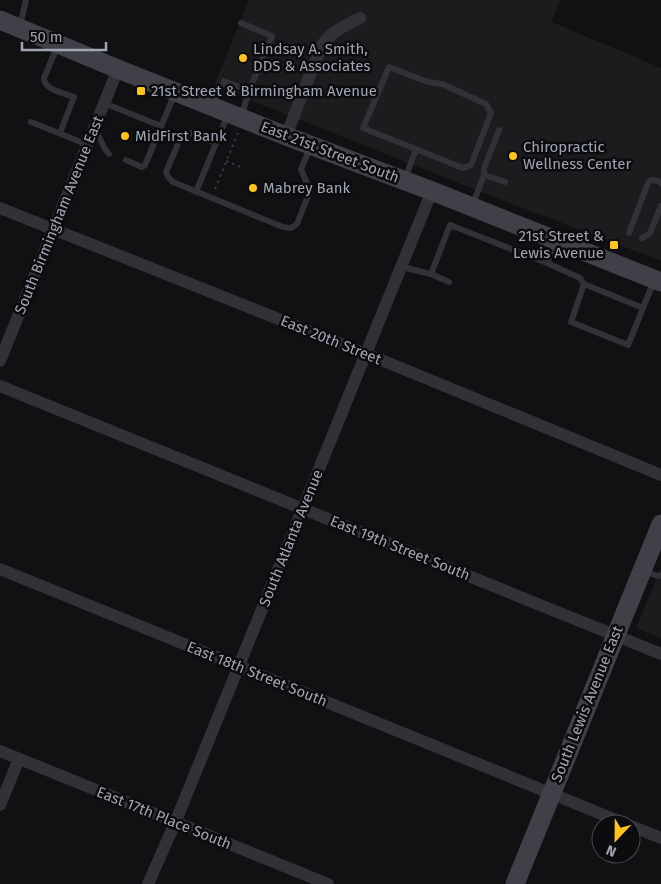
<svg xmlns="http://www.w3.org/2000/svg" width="661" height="884" font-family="'Fira Sans',sans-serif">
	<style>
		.built { fill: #1c1c1f }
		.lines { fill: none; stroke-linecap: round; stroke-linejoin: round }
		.path { stroke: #37393f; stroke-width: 2; stroke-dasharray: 2.5 4; stroke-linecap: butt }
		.service { stroke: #313237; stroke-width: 6 }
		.minor { stroke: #313237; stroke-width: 12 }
		.secondary { stroke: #3f4048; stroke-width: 19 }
		.poi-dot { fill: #ffc41b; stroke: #0c0b0d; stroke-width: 2 }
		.labels { text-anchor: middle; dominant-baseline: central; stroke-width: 5; stroke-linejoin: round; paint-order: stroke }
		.poi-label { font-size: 15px; fill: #a0a5b4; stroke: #0c0b0d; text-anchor: start }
		.street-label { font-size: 15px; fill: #a0a5b4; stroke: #0c0b0d }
	</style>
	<rect width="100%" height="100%" fill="#111012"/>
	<path class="built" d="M249,0H460L461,1L462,0H560L552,22L661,68V261L466,186L214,86Z
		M661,568V638L636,628Z"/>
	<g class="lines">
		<path class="path" d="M226,161L243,168
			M215,189L238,133"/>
		<path class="service" d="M241,23L272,36L249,91L241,117
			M20,26L26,0
			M57,47L44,78C44,90 64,93 74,97L60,133
			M389,67L428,82L442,84L486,104L491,113L471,165L463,168L363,128Z
			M104,103L161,126
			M213,104L224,81L249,91
			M31,122L88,145
			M95,129L105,149L109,154
			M215,143L191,133L184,135L180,139L166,172L168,177L173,182L283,227L291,228L297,224L310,191L301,169L310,148
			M126,160L142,167L145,165L175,93
			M484,175L505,182
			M405,179L416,149
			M196,192L228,114
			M472,206L484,175V168L499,130
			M629,233L648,183L651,180L658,181L661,183
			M642,238L650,233L661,206
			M555,243L547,263L580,278L584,284L643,308
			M402,267L431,274L449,282
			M431,274L450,225L547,263
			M584,284L571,322L628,345L654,281
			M643,571L658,576L661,575"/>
		<path class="minor" d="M286,136L321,47C331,31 343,27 360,18
			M0,208L379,359L661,475
			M0,361L118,69
			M0,386L661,654
			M0,569L626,824
			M0,751L328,884
			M0,805L19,759
			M631,826L661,838
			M148,884L175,823L432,191"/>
		<path class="secondary" d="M0,20L118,69L286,136L432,191L661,282
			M515,884L661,524"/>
	</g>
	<g class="poi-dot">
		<circle cx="243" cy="58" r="5"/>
		<rect x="136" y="86" width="10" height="10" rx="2.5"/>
		<circle cx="125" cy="136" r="5"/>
		<circle cx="513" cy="156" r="5"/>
		<circle cx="253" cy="188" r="5"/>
		<rect x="609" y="240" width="10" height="10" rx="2.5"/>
	</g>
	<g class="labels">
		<g class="poi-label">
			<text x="253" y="49">Lindsay A. Smith,<tspan x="253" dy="17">DDS &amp; Associates</tspan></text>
			<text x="151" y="91">21st Street &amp; Birmingham Avenue</text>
			<text x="135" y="136">MidFirst Bank</text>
			<text x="523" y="147">Chiropractic<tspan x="523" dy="17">Wellness Center</tspan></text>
			<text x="263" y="188">Mabrey Bank</text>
			<text x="604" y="236" text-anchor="end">21st Street &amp;<tspan x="604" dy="17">Lewis Avenue</tspan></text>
		</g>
		<g class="street-label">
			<text transform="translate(330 152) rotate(21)">East 21st Street South</text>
			<text transform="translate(59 215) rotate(-68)">South Birmingham Avenue East</text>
			<text transform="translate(331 340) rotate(22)">East 20th Street</text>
			<text transform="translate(291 538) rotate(-68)">South Atlanta Avenue</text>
			<text transform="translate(400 548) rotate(22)">East 19th Street South</text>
			<text transform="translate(257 674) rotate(22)">East 18th Street South</text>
			<text transform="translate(587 704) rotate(-68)">South Lewis Avenue East</text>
			<text transform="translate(164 818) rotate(22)">East 17th Place South</text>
		</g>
	</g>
	<g transform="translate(616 839) rotate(202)"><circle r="24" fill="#0c0b0d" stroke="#474950"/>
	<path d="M0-4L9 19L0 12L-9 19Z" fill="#ffc41b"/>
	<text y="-8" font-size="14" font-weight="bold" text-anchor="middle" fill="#a0a5b4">N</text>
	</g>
	<path d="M22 42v8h84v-8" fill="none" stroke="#a0a5b4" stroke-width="2.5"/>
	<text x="30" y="42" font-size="15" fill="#a0a5b4" stroke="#0c0b0d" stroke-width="4" paint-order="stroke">50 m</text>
</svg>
